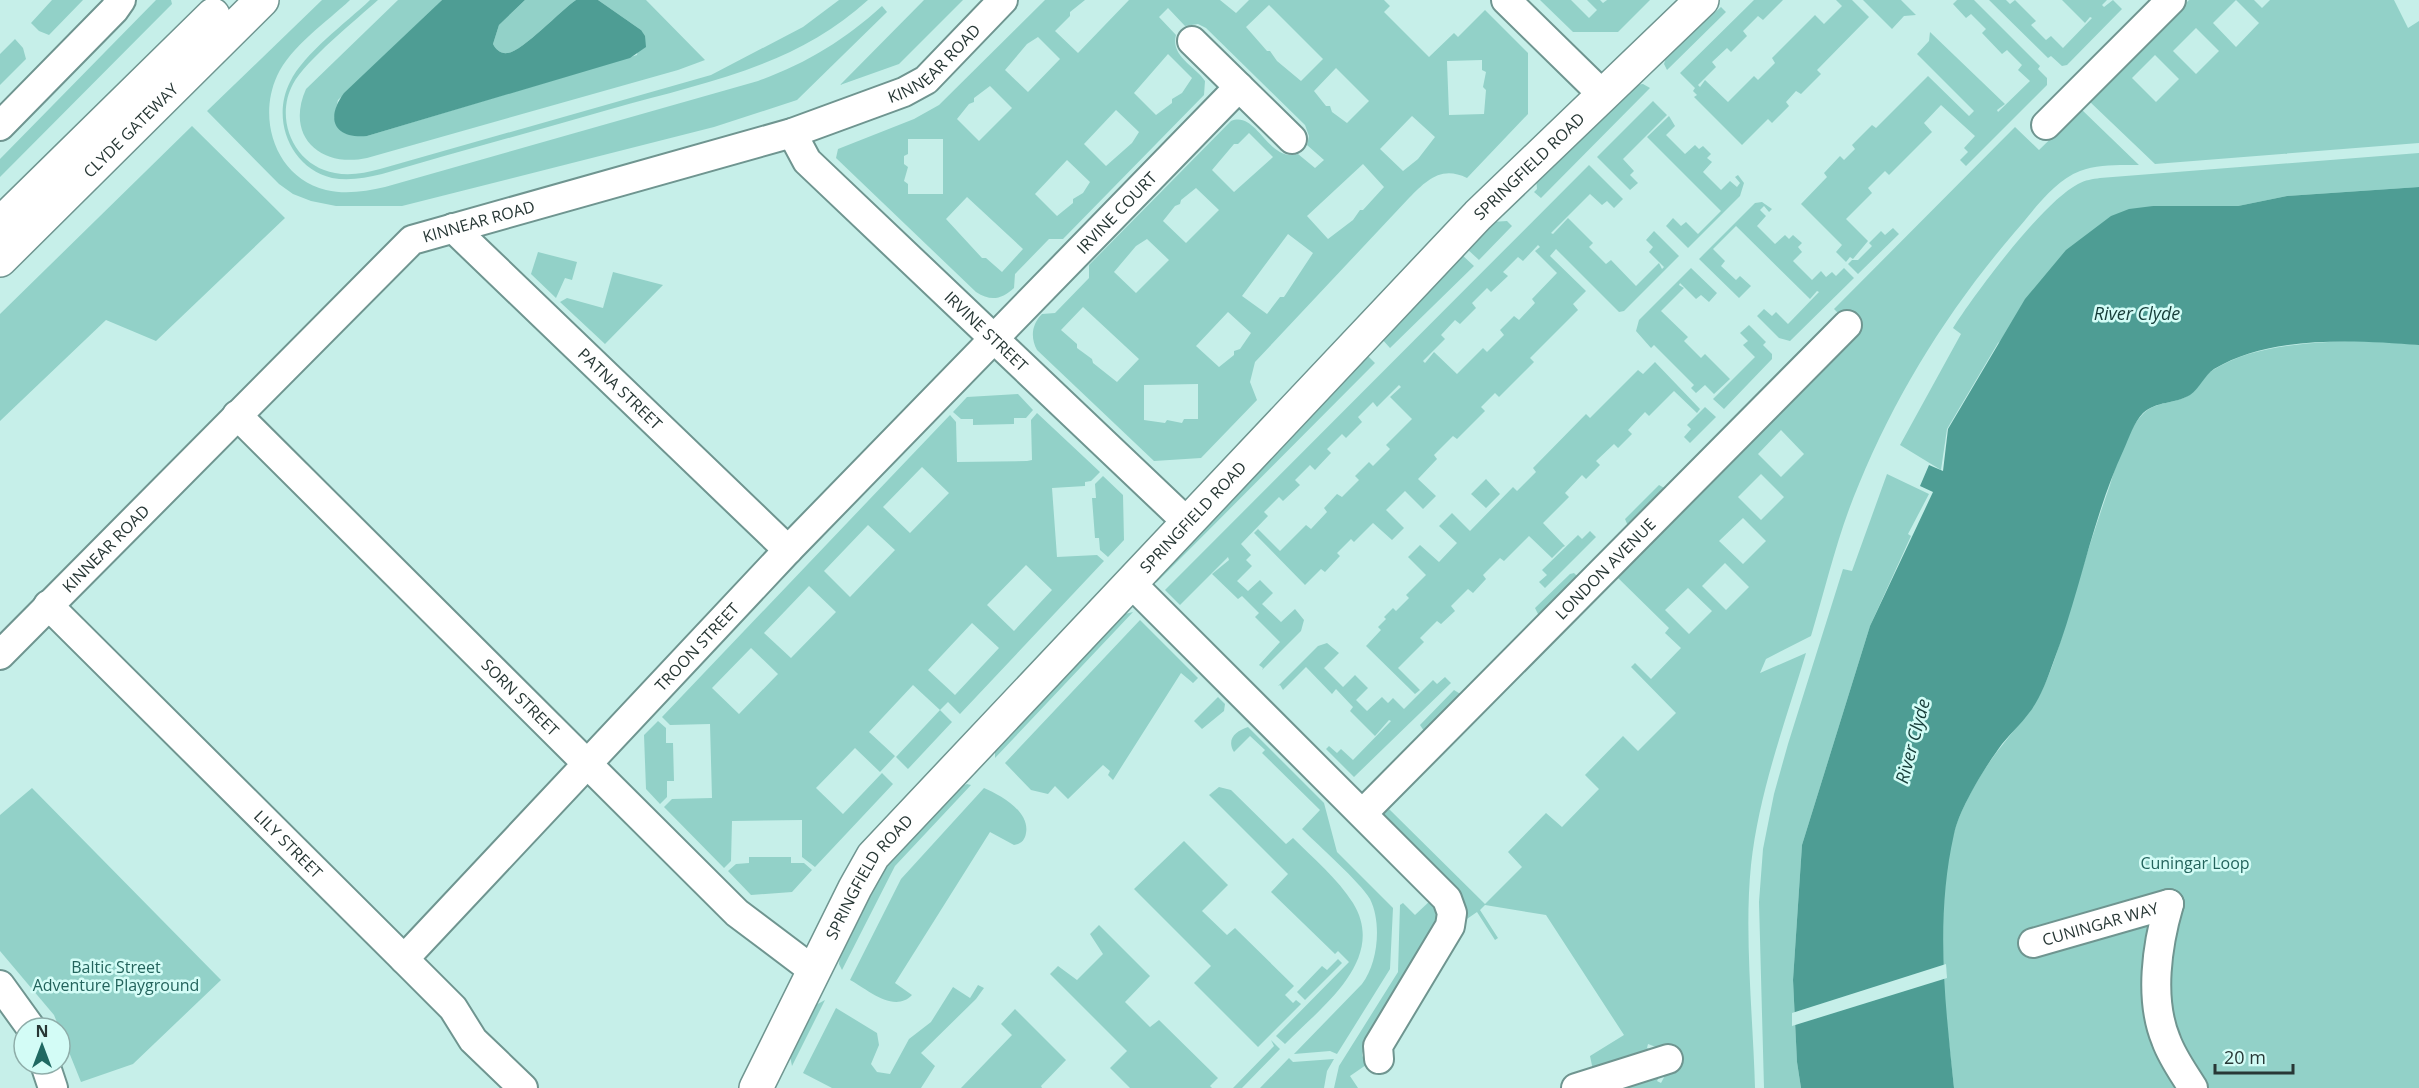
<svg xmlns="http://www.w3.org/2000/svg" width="2419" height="1088" font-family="'Open Sans',sans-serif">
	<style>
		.green { fill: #92d1c8; fill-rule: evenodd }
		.water { fill: #4e9d94 }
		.pier { fill: #c6efe9 }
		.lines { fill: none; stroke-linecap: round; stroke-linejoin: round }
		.street-casing { stroke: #6f9590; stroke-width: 32 }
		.secondary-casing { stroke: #6f9590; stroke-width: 36 }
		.primary-casing { stroke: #6f9590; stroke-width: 36 }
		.street { stroke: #fff; stroke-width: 28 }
		.secondary { stroke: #fff; stroke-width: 33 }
		.primary { stroke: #fff; stroke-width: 33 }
		.labels { text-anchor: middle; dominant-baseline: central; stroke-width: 5; stroke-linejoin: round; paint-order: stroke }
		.street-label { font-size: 16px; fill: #273735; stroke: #d3fcf6 }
		.park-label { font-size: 16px; fill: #23635c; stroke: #d3fcf6 }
		.water-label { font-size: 18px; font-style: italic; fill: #163c38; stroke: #d3fcf6 }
	</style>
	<rect width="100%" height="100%" fill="#c6efe9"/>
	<path class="green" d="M52,0H83L49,35L39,31L31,23Z
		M156,0H171L172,4L0,177V159Z
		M322,0H350C327,22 291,46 277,76C257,120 276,178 326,190C347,195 366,191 385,187L758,81C805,64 845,40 882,6L887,12L797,100L714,127L402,206H336L311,201L293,194L279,184L207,111Z
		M370,0H378C356,20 306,60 293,84C274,119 294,166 335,173C350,176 365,173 380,169L711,75L803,27L839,0H868C795,67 703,83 611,109C534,131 458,152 382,174C365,178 349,181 332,178C290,168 271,119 290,82C304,53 346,23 370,0Z
		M398,0H442L338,100L334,118L367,136L637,55L641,30L598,0H646L705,60L678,70L367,158C320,168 285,136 306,89Z
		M525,0H576C561,10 523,51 508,53C501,54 496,50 493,44L499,25Z
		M924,0H963L899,64L840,85Z
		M1045,0H1085L1070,12V16L1055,31L1078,53L1129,0H1220L1236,13L1249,0H1384L1390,6L1384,12L1429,57L1454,33L1458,37L1485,10L1528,53V114L1467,178C1441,165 1426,181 1409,198L1255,362L1250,382L1257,400L1201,458L1154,461L1037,350C1030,337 1032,324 1042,314L1055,313L1089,278V265L1231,121C1257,110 1268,163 1298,154L1315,168L1324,160L1307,145L1309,136L1305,125L1206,28L1198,24L1185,26L1168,8L1159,17L1176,35C1170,56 1195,66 1205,81L1204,95L1063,239H1049L1015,274L1014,288C1002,299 991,302 976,292L836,158L838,149L914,119L939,105ZM1269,5L1323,59L1301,81L1277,61L1270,51H1267L1246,27ZM1038,37L1060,59L1028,92L1005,70L1027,44ZM1168,54L1192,78L1182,93L1172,99V103L1156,115L1134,93ZM1482,60V70L1486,72L1483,87L1486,90L1484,114L1449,115L1447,61ZM1336,68L1369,101L1347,123L1332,112L1330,106H1326L1314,91ZM990,86L1012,108L979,141L957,119L969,104L974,102V98ZM1116,110L1139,132L1132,143L1106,166L1084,144ZM1412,116L1435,137L1418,159L1403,171L1380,149ZM1249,133L1273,157L1234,192L1212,170L1234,144H1238ZM908,139H943V194H908V184L904,181L908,167L904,164V156L908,154ZM1067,160L1090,182L1083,193L1073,199V203L1057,216L1035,194ZM1363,164L1384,187L1363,210H1360L1353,220L1328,239L1307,216ZM1196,188L1219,210L1186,243L1163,221L1175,206L1180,204L1181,200ZM967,197L1023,249L1002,272L986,258H982L946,219ZM1288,234L1313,253L1284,297H1280L1267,314L1242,296ZM1147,239L1169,260L1136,293L1114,272L1136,246ZM1083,307L1139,359L1117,382L1093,363L1092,359L1077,348V344L1061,330ZM1228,312L1251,333L1240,349L1234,351V355L1219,367L1196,346ZM1198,384V419H1184L1182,423L1167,420L1165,423L1144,420V385Z
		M1540,0H1571L1589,18L1597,10L1587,0H1600L1603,3L1607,0H1650L1618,32H1573Z
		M1754,0H1783L1763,20L1758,16L1743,31L1747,36L1731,52L1727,48L1712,62L1716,67L1698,85L1700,87L1705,80L1728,102L1754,76L1758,80L1775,63L1772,58L1815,15L1824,24L1842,6L1836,0H1852L1869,17L1817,70L1821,74L1801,94L1796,91L1786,102L1789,106L1772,123L1768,119L1742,145L1694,97L1697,95L1693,91L1695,88L1680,73Z
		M1863,0H1901L1916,15L1904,16L1892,29Z
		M1957,0H1974L2040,66L2038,69L2047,78V85L1966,166L1960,160L1968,152L1964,148L1975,136L1941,105L1924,123L1932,132L1889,175L1885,171L1868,188L1872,193L1846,219L1868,241L1853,259L1850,257L1846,262L1836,252L1842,245L1801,204L1827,177L1824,173L1840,156L1844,160L1855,149L1852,145L1872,125L1876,128L1928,76L1969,116L1974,111L1917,54L1929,41L1930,32L2005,104L1997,110L1998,112L2030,81L2018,70L2022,65L2007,50L2002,54L1982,33L1986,29L1971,14L1966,18L1953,4Z
		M1989,0H2006L2010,4L2015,0L2036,21L2031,25L2046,40L2051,36L2063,48L2092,18L2090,17L2085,23L2062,0H2107L2102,5L2104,7L2113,0L2122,9L2067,65L2062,66L2051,56L2048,58Z
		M2189,0H2254L2262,8L2270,0H2394L2408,28L2419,21V143L2155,164L2089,101ZM2236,0L2259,23L2236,47L2213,23ZM2196,28L2219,51L2196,74L2173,51ZM2155,55L2179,79L2156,102L2132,78Z
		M1721,7L1726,12L1667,70L1664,64L1667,54Z
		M15,39L23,48L26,59L0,85V54Z
		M1643,84L1650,88L1541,198L1534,192L1537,189L1536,177L1635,85Z
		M1653,101L1667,115L1623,159L1634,171L1630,175L1638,183L1630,190L1597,157Z
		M2081,109L2139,165C2120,165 2098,164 2080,171C2053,181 2032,213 2014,233C1949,309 1897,392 1859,484C1838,533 1826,586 1811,636L1766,659L1760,673L1806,653C1785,723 1759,792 1751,865C1744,934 1753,1017 1755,1088H1602L1663,1070L1657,1081L1661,1083L1670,1066L1664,1050L1648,1044L1647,1048L1659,1052L1594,1075L1590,1056L1624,1035L1546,915L1485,905L1480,910L1498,938L1495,940L1477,912L1464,921L1382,816L1389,809L1485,904L1522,867L1508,852L1546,813L1562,827L1599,789L1585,775L1623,736L1638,751L1676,713L1631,667L1635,663L1651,679L1681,648L1665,633L1669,628L1615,575L1649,540L1652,543L1682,513L1680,510L1711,478L1714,481L1746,449L1744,446L1857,332L1834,309L2015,127L2039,150ZM1781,430L1804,454L1781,477L1758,454ZM1761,474L1784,497L1761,520L1738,497ZM1743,518L1766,541L1743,564L1719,541ZM1725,563L1749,587L1726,610L1702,586ZM1688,588L1712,611L1689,634L1665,610Z
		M1669,116L1675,126L1666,135L1685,154L1695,145L1699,149L1703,146L1711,154L1707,158L1712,162L1703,172L1721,190L1730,181L1737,187L1740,183L1735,177L1738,175L1744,183L1740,196L1688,248L1666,226L1673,218L1681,226L1686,222L1698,234L1721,211L1647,137Z
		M192,126L285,218L156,341L106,320L0,421V314Z
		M2419,153V187L2287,196L2238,206H2153L1998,343L1947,429L1941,470L1900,445L1961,334L1953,328C1976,292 2042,203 2078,184C2085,180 2093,179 2100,178Z
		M1589,165L1623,199L1614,208L1607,201L1602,205L1590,194L1551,233L1553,234L1568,218L1593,243L1589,247L1606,264L1611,260L1636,286L1659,263L1662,269L1664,267L1649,252L1653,247L1646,240L1654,231L1679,256L1624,311L1619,312L1556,249L1550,256L1586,291L1573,304L1578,310L1530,358L1534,362L1499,397L1495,393L1481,407L1485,411L1457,439L1453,436L1434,455L1437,459L1418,479L1436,496L1423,509L1405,491L1386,510L1404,528L1392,540L1373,523L1354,542L1351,539L1337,553L1340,556L1325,572L1321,569L1305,585L1254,533L1258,529L1280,551L1306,525L1311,529L1327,512L1324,508L1337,494L1342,497L1359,480L1355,476L1369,462L1373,466L1390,449L1386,445L1412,419L1390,397L1401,387L1399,385L1377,407L1373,402L1358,417L1362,422L1346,438L1342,434L1327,449L1331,453L1315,470L1310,465L1295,480L1300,485L1283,501L1279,497L1264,512L1268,516L1241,544L1251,555L1246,560L1252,566L1237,581L1248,591L1260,580L1273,593L1262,604L1281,622L1295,609L1304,620L1301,631L1262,670L1263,668L1259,665L1280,642L1255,617L1259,613L1242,596L1238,599L1212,574L1229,560L1228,557L1180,605L1165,590ZM1538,245L1540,247L1535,251L1557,273L1532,299L1535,303L1519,320L1514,316L1500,330L1504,335L1487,352L1483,348L1457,374L1434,352L1425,363L1423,361L1445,339L1441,335L1455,320L1460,324L1476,308L1472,303L1487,288L1491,292L1508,276L1503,272L1518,257L1523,261Z
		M1762,202L1772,209L1769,212L1764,206L1760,210L1766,216L1757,226L1775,244L1785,235L1789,239L1793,235L1802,243L1798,247L1802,252L1793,261L1812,280L1821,271L1826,277L1832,272L1836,276L1844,268L1854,278L1790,341L1779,338L1757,316L1764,309L1772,316L1776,312L1788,324L1819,292L1817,291L1810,299L1736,226L1713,249L1725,261L1721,266L1736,280L1740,276L1751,286L1739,298L1699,259L1755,203Z
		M1507,221L1512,226L1479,260L1466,248L1491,222Z
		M1893,228L1899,234L1858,274L1848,264L1852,260H1858L1872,246L1869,243L1881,231L1885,235Z
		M538,252L577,262L572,280L565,278L556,298L531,274Z
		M1461,254L1474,266L1390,348L1381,338Z
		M1691,268L1717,293L1709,302L1701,295L1696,299L1680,283L1679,285L1684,288L1661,311L1688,337L1684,341L1701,358L1705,354L1730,379L1714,394L1705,385L1696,393L1691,388L1694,385L1654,345L1651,348L1636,331L1639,320Z
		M613,272L663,285L605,344L560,302L567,298L603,308Z
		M1749,325L1766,342L1763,345L1772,354V359L1724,409L1713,399L1755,357L1743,345L1748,341L1740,333Z
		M2369,340L2419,345V1088H1954C1945,1005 1931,914 1954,832C1963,802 1984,767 2004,743C2018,725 2033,709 2043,688C2057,659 2064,627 2074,596C2085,559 2097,522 2110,485C2117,463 2126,432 2142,415C2155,400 2176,405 2190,394C2200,388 2203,376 2213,370C2257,342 2319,343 2369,340Z
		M1366,354L1375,363L1156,583L1159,575Z
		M1655,362L1700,409L1697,413L1674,391L1649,416L1645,412L1628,430L1632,434L1618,448L1614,444L1596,461L1600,465L1586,479L1582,475L1565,493L1569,497L1543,523L1565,546L1563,547L1552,558L1529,536L1504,561L1500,558L1483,575L1486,579L1473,593L1468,589L1451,606L1455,611L1441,624L1437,621L1420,638L1424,642L1398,668L1420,690L1415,694L1366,646L1381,630L1378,627L1386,619L1384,617L1393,608L1396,611L1409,598L1406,595L1426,575L1408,557L1420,545L1439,562L1457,543L1439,526L1452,513L1470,531L1513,487L1517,491L1536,472L1533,468L1586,414L1590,418L1638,370L1643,374Z
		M1018,394L1033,410L1026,418H1014V424L973,425V419H961L953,412L967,397Z
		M1705,407L1716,417L1690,443L1684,437L1691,429L1687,425Z
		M1037,413L1100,472L1091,481L1085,482V486L1052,488L1057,557L1097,555L1104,561L960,714L948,702L940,710L952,722L908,769L896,757L940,710L913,685L869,732L895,756L880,772L855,748L816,788L843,814L882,773L893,784L815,867L802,857V820L732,821L731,861L724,868L664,807L672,799L712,798L710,724L670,725L662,717L950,415L956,422L957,462L1027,461L1032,460L1031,420ZM922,467L949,493L910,533L883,507ZM868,525L895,550L850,597L824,571ZM1026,565L1052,590L1014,631L987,605ZM809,586L836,612L791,658L764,633ZM972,623L999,648L955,695L928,670ZM751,648L778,674L739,714L712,688Z
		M1887,474L1929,494L1908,534L1911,536L1870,626L1802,845L1793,980L1797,1062L1801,1088H1764L1759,902L1763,849L1774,794L1788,744L1843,569L1852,571Z
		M1103,476L1123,495L1124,540L1108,557L1100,550L1099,538H1095L1092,498H1096L1095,484Z
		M1486,479L1500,494L1486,508L1471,494Z
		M1659,485L1666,489L1628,526L1625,519Z
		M1590,531L1596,537L1545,588L1539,582L1547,575L1542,570L1578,535L1582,539Z
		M1574,573L1578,577L1539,616L1535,608L1570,574Z
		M1133,612L995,758V751L1121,615Z
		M1140,620L1198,678L1193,683L1181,673L1113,780L1108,775L1110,771L1103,765L1068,799L1055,786L1048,794L1031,790L1005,763Z
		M1327,643L1339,653L1324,668L1343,687L1355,675L1368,688L1356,700L1367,711L1382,697L1388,703L1393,698L1404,709L1433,680L1437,684L1445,677L1451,683L1354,777L1326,749L1329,746L1337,753L1341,749L1353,760L1391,721L1389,720L1375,736L1350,711L1353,707L1336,689L1332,694L1306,667L1283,690L1280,685L1278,686L1318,646Z
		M1454,690L1462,695L1427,731H1424L1420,725Z
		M1218,697L1225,704L1224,711L1202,729L1194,721Z
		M658,721L666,728V743H673L674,781H667V797L660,804L646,789L644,735Z
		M1248,727L1324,803L1337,852L1393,908L1390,969L1337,1054L1330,1051L1294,1054L1362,984C1378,963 1382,923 1370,899C1360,882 1318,845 1302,829L1320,810L1262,753L1265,750L1250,736L1234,752C1226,739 1236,731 1248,727Z
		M967,784L971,785L895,866L842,970L839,964L840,954L888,862L960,787Z
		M1219,787L1231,790L1286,844L1293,838C1313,858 1338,879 1353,903C1388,960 1320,1008 1285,1044L1276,1036L1349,962L1338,951L1335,954L1271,892L1288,874L1209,795Z
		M32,788L221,980L133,1064L81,1082L54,1015L0,951V815Z
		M984,788C1000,795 1030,811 1026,833C1025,840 1021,844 1014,845L990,832L895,983L912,995C894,1014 867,989 850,980L901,879Z
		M1184,841L1228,885L1202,911L1227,935L1235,928L1294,986L1285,995L1293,1003L1296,1000L1301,1004L1258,1047L1194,983L1211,966L1134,889Z
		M749,857H791V863H804L812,870L792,892L751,895L728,871L736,864L749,863Z
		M1432,899L1436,904L1438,921L1366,1040L1362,1055L1366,1065L1350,1076L1358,1088H1334L1339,1066L1398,972L1400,905L1403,903L1415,915Z
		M1099,925L1150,976L1125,1002L1150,1027L1159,1020L1218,1078L1210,1086L1212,1088H1130L1110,1068L1127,1051L1050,974L1058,966L1077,980L1103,954L1090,934Z
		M1338,959L1342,963L1305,1000L1297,992L1322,966L1327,970Z
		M978,985L984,988L976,999L921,1053L935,1066L921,1088H832L803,1073L836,1008L877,1033L879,1045L871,1064L877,1072L890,1074L909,1039L931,1022L953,987L970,998Z
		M825,1000L792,1066L790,1056L814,1006Z
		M1015,1009L1066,1060L1041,1086L1042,1088H961L1012,1035L1001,1024Z
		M1271,1040L1280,1049L1242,1088H1233L1274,1046Z
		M1289,1058L1293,1062L1334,1059L1327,1071L1324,1088H1260Z"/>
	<path class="water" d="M442,0H525L499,25L493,44C496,50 501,54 508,53C523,51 561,10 576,0H598L641,30L645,36L646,47L630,58L367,136C334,139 325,119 344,93Z
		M2419,187V345C2355,340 2271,335 2214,369C2204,376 2200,388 2190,395C2175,404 2156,401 2143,413C2134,422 2129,438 2124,449C2092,518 2080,593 2053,663C2047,680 2040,699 2029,713C2021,724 2011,733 2002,744C1985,767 1960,807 1954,834C1935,918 1945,1003 1954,1088H1801L1797,1062L1793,980L1802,845L1870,626L1933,492L1920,486L1929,465L1943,471L1948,429L2025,299L2066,250L2111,216L2129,209L2153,206H2238L2287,196Z"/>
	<path class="pier" d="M1946,964L1947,978L1792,1026V1013Z"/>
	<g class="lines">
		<g class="street-casing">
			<g id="street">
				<path d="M1506,0L1602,94"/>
				<path d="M1192,41L1292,139"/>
				<path d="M2046,125L2171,0"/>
				<path d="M0,126L114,10L121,0"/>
				<path id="s1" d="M792,133L807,161L1188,523"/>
				<path id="s2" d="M453,228L788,550"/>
				<path id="s3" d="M237,415L737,913L814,971"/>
				<path d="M1131,583L1447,899L1452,913L1450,926L1378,1046L1379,1059"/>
				<path id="s4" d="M48,605L404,959L453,1008L473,1040L523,1088"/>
				<path id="s5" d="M0,655L412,240L792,133L904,92L926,80L1003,0"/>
				<path id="s6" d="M1363,813L1847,325"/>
				<path d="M2169,904C2157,945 2149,999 2166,1040C2172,1057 2183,1072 2193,1088"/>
				<path id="s7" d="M2033,943L2169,904"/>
				<path id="s8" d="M404,959L788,550L1239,87"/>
				<path d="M0,985L31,1028"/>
				<path d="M45,1064L53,1088"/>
				<path d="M1576,1088L1668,1059"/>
			</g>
		</g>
		<g class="secondary-casing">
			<g id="secondary">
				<path id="s9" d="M756,1088L855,888L873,856L1478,215L1702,0"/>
			</g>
		</g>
		<g class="primary-casing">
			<g id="primary">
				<path d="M0,224L213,15"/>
				<path id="s10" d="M0,260L262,0"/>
			</g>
		</g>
		<use href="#street" class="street"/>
		<use href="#secondary" class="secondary"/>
		<use href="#primary" class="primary"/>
	</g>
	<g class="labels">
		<g class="street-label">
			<text stroke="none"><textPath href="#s5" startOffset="1140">KINNEAR ROAD</textPath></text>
			<text stroke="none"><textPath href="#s10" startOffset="184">CLYDE GATEWAY</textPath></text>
			<text stroke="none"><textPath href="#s9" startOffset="1212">SPRINGFIELD ROAD</textPath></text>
			<text stroke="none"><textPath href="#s8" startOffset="1032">IRVINE COURT</textPath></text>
			<text stroke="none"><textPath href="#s5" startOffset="654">KINNEAR ROAD</textPath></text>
			<text stroke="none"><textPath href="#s1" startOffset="279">IRVINE STREET</textPath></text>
			<text stroke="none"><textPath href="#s2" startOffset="232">PATNA STREET</textPath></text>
			<text stroke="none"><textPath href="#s9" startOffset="726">SPRINGFIELD ROAD</textPath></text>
			<text stroke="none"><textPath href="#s5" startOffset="150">KINNEAR ROAD</textPath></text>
			<text stroke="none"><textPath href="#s6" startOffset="344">LONDON AVENUE</textPath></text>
			<text stroke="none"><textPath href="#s8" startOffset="428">TROON STREET</textPath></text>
			<text stroke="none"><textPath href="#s3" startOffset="400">SORN STREET</textPath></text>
			<text stroke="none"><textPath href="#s4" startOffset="339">LILY STREET</textPath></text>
			<text stroke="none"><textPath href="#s9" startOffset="240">SPRINGFIELD ROAD</textPath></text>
			<text stroke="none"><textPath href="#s7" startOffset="70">CUNINGAR WAY</textPath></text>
		</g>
		<g class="park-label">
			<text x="2195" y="863">Cuningar Loop</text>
			<text x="116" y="967">Baltic Street<tspan x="116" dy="18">Adventure Playground</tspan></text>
		</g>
		<g class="water-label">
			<text x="2137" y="313">River Clyde</text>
			<text transform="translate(1912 741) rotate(-75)">River Clyde</text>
		</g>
	</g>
	<g transform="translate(42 1046)"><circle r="28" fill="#d3fcf6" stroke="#8eada9" stroke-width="1.5"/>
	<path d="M0-4.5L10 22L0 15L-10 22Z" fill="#1f6962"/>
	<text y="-9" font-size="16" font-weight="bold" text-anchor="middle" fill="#273735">N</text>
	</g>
	<path d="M2215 1064v9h78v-9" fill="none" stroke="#273735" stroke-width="3"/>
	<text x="2224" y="1064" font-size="18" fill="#273735" stroke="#d3fcf6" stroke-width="4.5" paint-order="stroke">20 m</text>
</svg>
